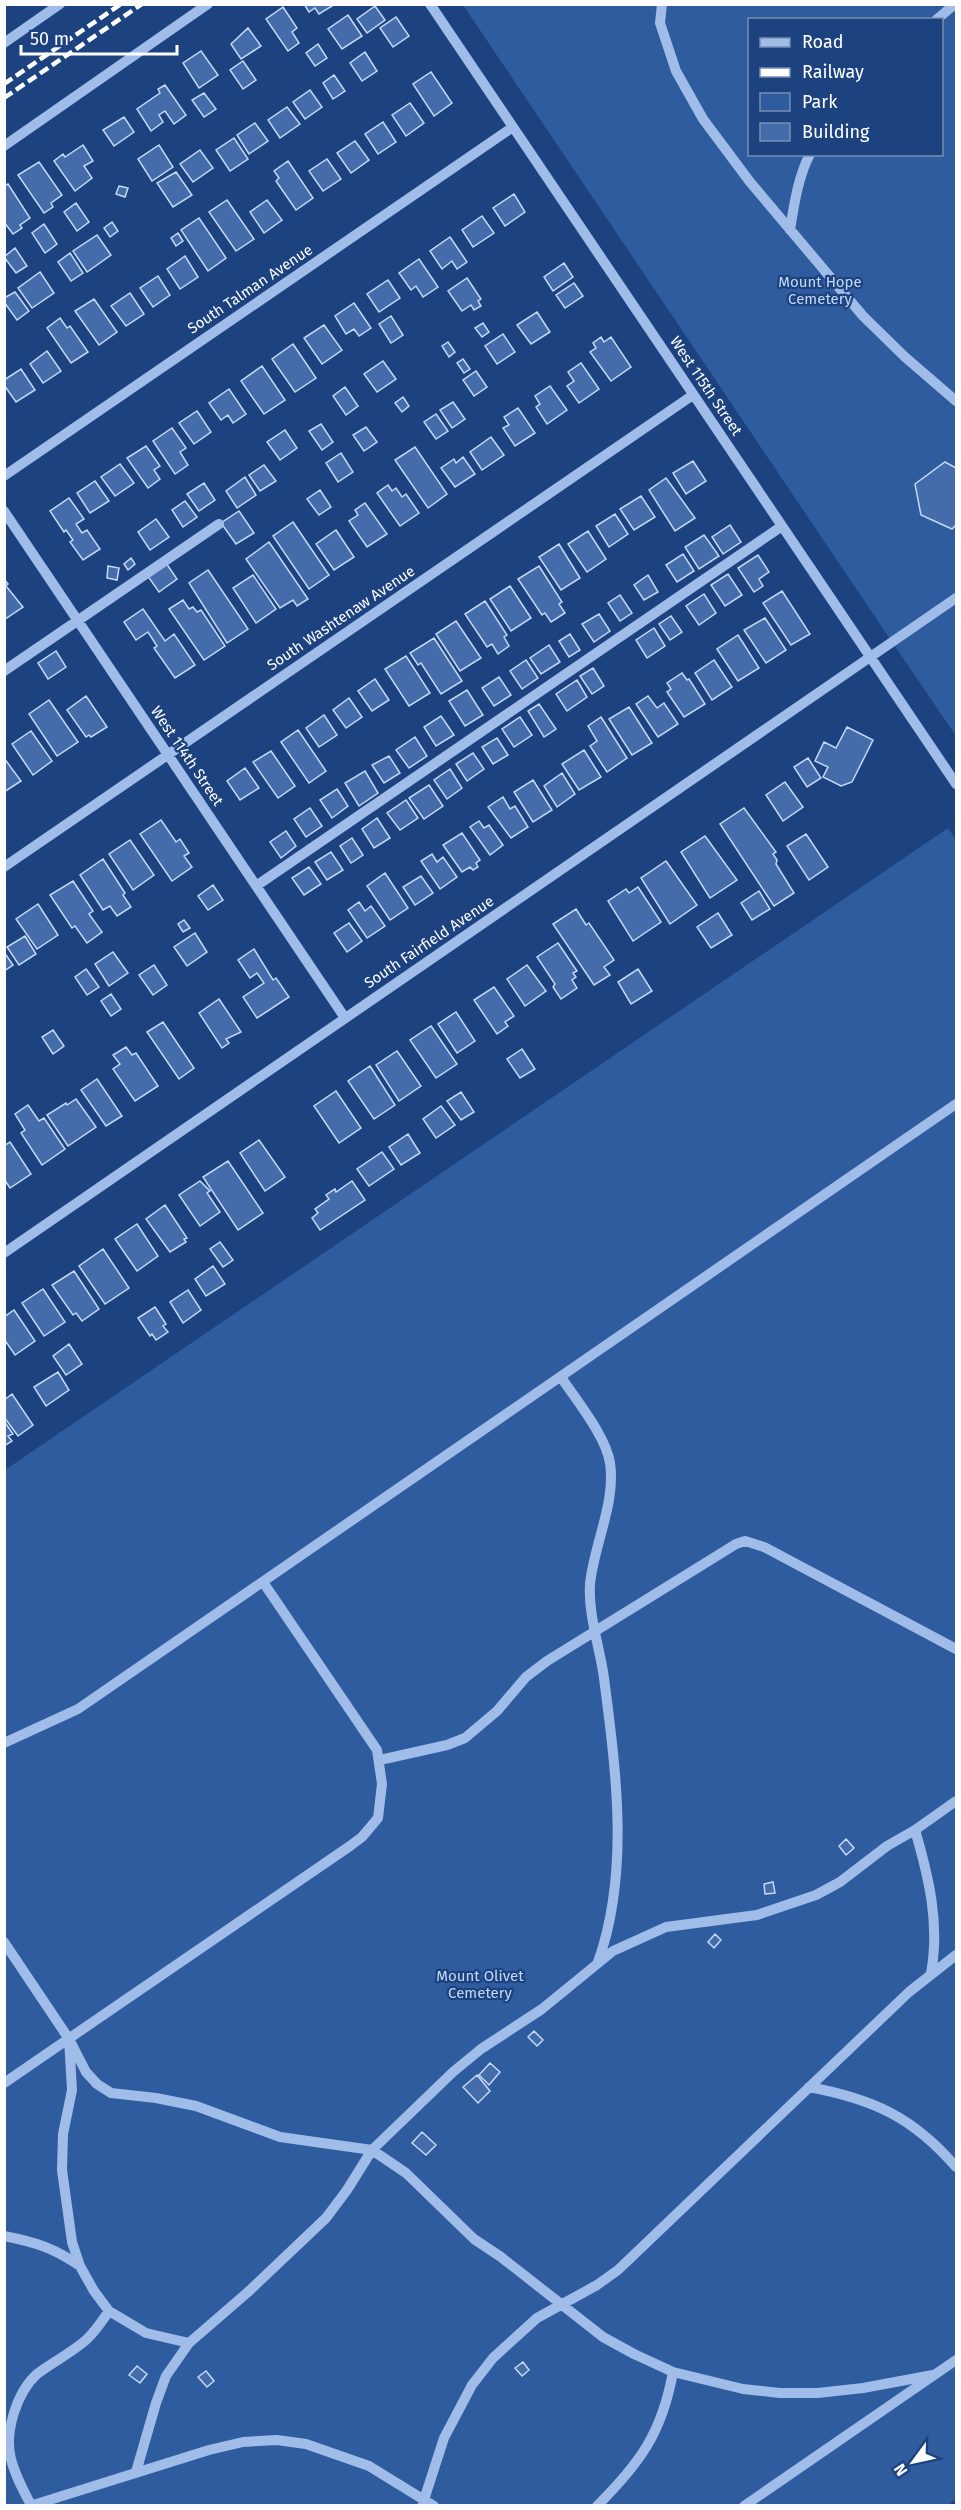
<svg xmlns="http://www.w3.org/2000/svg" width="961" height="2510" font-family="'Fira Sans',sans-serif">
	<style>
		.green { fill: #2f5b9f; fill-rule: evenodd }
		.building { fill: #446caa; stroke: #c4d9f7; stroke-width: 1.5 }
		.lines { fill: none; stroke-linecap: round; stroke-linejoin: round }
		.minor { stroke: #a0bde9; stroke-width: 10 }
		.rail { stroke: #fff; stroke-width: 4.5; stroke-dasharray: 10 4.5; stroke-linecap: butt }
		.labels { text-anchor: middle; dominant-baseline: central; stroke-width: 4.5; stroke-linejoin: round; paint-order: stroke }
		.park-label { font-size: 15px; fill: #c4d9f7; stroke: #1c4280 }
		.street-label { font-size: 15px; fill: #fff; stroke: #1c4280 }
	</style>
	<rect width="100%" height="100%" fill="#1c4280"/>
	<path class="green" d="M463,5H956V736L892,642ZM750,20H942V154H750Z
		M948,828L956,840V2499L947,2506H5V1470Z"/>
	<path class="building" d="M304,4H331L332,6L319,14L315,8L309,12Z
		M375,6L385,20L367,33L357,19Z
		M283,7L297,28L292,32L299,43L288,51L266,19Z
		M348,15L362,36L342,49L328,29Z
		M396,17L409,36L393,47L380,28Z
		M248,28L261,46L241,59L231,44Z
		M318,44L327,58L315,66L306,53Z
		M201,51L218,75L199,88L183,63Z
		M365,52L377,71L362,81L350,63Z
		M243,61L256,80L243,89L230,70Z
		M431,72L452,103L434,116L413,84Z
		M334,75L345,91L333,99L323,83Z
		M165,85L186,115L174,124L165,111L159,115L163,122L151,131L137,109L160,93L158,89Z
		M310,90L322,107L305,119L293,102Z
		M204,93L216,109L204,117L192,100Z
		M410,103L424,123L406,136L392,115Z
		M287,107L300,124L280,138L268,120Z
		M124,117L134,132L114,146L103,130Z
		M383,122L396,142L378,154L365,134Z
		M255,123L268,141L249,154L237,135Z
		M234,138L248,159L230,171L216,150Z
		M355,141L369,160L351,173L337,153Z
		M83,145L93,161L84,166L92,178L75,191L54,161L63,154L65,157Z
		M159,145L173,167L152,181L138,159Z
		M200,150L213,168L193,182L180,164Z
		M327,159L341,179L323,191L309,171Z
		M288,161L313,198L296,210L276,181L279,178L274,171Z
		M39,162L62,195L51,203L53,207L44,213L18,175Z
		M176,172L192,195L173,207L157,183Z
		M8,184L30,218L20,225L22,228L13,234L4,222V186Z
		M119,186L128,188L125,197L116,194Z
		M514,194L525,212L505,226L493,208Z
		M227,200L254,239L236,251L209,212Z
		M267,200L282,220L264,233L250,212Z
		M76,203L89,222L77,231L64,212Z
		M482,216L494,233L473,247L462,230Z
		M199,218L226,258L208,271L181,230Z
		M112,222L118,231L110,237L104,228Z
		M44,224L57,244L45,253L32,233Z
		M178,233L183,241L176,246L171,238Z
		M97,235L111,255L87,272L73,251Z
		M450,237L467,262L457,269L452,261L442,269L430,251Z
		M15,248L27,266L16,273L4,257Z
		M70,253L83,273L71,281L58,262Z
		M185,256L198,277L180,289L167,269Z
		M419,259L438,287L423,297L416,286L411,290L399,273Z
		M564,263L573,277L553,291L544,277Z
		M40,272L54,293L32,308L18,288Z
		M158,276L170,295L153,307L140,288Z
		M467,278L481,299L478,301L481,306L474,310L471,305L462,311L448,291Z
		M388,280L400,298L379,312L367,294Z
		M574,283L583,296L565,308L556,295Z
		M15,292L29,311L17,320L4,302V298Z
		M130,293L144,314L126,326L111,306Z
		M94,299L117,332L99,345L75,311Z
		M354,303L371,328L359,336L354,329L346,334L335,316Z
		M537,312L550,332L531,344L517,325Z
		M391,316L403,335L391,343L379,324Z
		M60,318L67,328L70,326L88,352L71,363L47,328Z
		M483,323L489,332L482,337L475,328Z
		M324,325L342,350L322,364L304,338Z
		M503,334L515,352L497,364L485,346Z
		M601,337L604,342L611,337L631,367L611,381L590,352L596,348L593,343Z
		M448,342L455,352L449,357L442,346Z
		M293,344L316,378L295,392L272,359Z
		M47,351L61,371L43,383L30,364Z
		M463,359L470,369L464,373L457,363Z
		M383,361L396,379L377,392L364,374Z
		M581,363L599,389L579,403L567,386L574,381L568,372Z
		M262,366L285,400L264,414L241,381Z
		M21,369L35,390L16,402L4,385V380Z
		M476,371L487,387L474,396L463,380Z
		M550,386L567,410L547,424L536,407L540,404L535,396Z
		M345,387L358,406L346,415L333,396Z
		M229,389L246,414L233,423L228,415L221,420L209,403Z
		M403,397L409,406L402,412L395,403Z
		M453,402L465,419L452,428L440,410Z
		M518,408L535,433L515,446L503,428L509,425L504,417Z
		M197,411L211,432L194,444L179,423Z
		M436,414L448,431L436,439L424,422Z
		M321,424L333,442L322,450L309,431Z
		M366,427L377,442L364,451L353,435Z
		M172,428L186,448L180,452L188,465L175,474L153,441Z
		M285,430L297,448L280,460L267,442Z
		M491,437L504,455L482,470L470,452Z
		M146,446L160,466L154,470L160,479L148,488L127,458Z
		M415,447L447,494L428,508L395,460Z
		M341,453L353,472L338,482L326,463Z
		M463,457L475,474L455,487L441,468L454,459L456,463Z
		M693,461L706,481L686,494L673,473Z
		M945,462L956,468V525L952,529L921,515L915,484Z
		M120,464L134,483L115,496L101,477Z
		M264,465L276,481L260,491L249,475Z
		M245,477L256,495L237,508L226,491Z
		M666,478L695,518L675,531L649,490Z
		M95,481L109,501L90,513L77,493Z
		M204,483L215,500L199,511L187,494Z
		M388,485L392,491L396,488L402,497L406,494L419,513L400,526L377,493Z
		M320,490L331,507L319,515L307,499Z
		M641,496L655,517L634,530L620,509Z
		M69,498L84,519L76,524L82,533L87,530L100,549L83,560L70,542L73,540L66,530L64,532L50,511Z
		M185,501L197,517L183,527L172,510Z
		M365,503L387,534L367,547L349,521L358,515L355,510Z
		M239,511L254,533L236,544L221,523Z
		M615,514L628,534L609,547L596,526Z
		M156,519L169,537L150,550L138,532Z
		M293,522L329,575L309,589L273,536Z
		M730,525L741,542L723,554L712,537Z
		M336,530L354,557L334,570L316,544Z
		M588,531L606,559L587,572L568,544Z
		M704,535L719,556L699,569L685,547Z
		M269,542L308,599L297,606L293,600L280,608L246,559Z
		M559,544L580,578L561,590L539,557Z
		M683,554L694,571L677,582L666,565Z
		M758,555L769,572L759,579L763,586L754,592L738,568Z
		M131,558L135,564L128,570L124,564Z
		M166,563L177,579L159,592L147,575Z
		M108,566L119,568L117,580L107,578Z
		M539,566L562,602L559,604L565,613L551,622L545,613L542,615L518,579Z
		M208,570L248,629L227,643L189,583Z
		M728,574L742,595L725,606L711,585Z
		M253,575L276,609L256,623L233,588Z
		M648,575L658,592L644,600L634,585Z
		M4,579L8,584L6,586L23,607L5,619Z
		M510,586L531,618L511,631L490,599Z
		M782,591L810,634L791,645L763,603Z
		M704,594L716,613L699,625L686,606Z
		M620,595L632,613L620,621L608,603Z
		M183,600L189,609L193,607L197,612L201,610L225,646L204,660L169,609Z
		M485,601L507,635L504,637L509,646L498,654L492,644L487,647L465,614Z
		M143,609L165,641L174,634L195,665L175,678L154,648L157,646L148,632L136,640L124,622Z
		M599,614L610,631L594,642L582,624Z
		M671,616L682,632L670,640L659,624Z
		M765,618L786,650L766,663L744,630Z
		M456,621L481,658L460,671L436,634Z
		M654,628L665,646L647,658L636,640Z
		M570,634L580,650L569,657L559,641Z
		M738,635L759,668L738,681L717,649Z
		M434,638L462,681L441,694L421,663L418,665L410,653Z
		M549,645L560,662L541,674L530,658Z
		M56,651L66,667L48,679L38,663Z
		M406,656L430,693L409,706L385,669Z
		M526,660L538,678L522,689L510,671Z
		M714,660L732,687L712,700L695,673Z
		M593,668L604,686L592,694L580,676Z
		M682,673L687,680L689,679L705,704L684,717L667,692L671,689L667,683Z
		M499,677L511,695L494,706L482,688Z
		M375,679L389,700L372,711L358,691Z
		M577,680L587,697L567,711L556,694Z
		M467,690L483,715L465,726L449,701Z
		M86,696L107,727L91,737L89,735L86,737L67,710Z
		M648,696L657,708L664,703L678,724L658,737L636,704Z
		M349,698L362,717L346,728L333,710Z
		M49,700L78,742L57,756L29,714Z
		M539,704L556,729L544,737L528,711Z
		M629,707L652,743L632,755L609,719Z
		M324,715L337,735L319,747L306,728Z
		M441,716L454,735L436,746L424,727Z
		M520,717L532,735L514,747L502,729Z
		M601,717L627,758L607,772L590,746L597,741L588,726Z
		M847,727L873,740L852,782L841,786L823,777L828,767L815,761L824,742L836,748Z
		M298,730L326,771L309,783L281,742Z
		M31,731L52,761L33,775L12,744Z
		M415,737L427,756L409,768L396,750Z
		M497,738L508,755L493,764L482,747Z
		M584,750L601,777L579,790L562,764Z
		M271,751L295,786L278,798L253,762Z
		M473,753L484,769L467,781L456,764Z
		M389,756L400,773L384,783L372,765Z
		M4,758L21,781L4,792Z
		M808,758L821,778L807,787L794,767Z
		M245,768L259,788L240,800L227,781Z
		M450,769L462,788L447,799L434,780Z
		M365,771L378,793L359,806L345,783Z
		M562,773L575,794L557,807L544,786Z
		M533,780L552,810L533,822L514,792Z
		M785,782L803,807L783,821L766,795Z
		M429,785L443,806L424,819L409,798Z
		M337,789L348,806L332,818L320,800Z
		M503,797L510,809L515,806L528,827L511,838L488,807Z
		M406,800L418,818L400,830L387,813Z
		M310,808L322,826L306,837L294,819Z
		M744,808L776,852L773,854L777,860L776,864L794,893L774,906L720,824Z
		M377,818L390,838L374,848L362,829Z
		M161,820L176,842L180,839L189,853L184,856L192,867L172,881L140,834Z
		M479,821L484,828L489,825L503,845L490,855L470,827Z
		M286,831L296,846L281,858L270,842Z
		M462,833L480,860L476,863L478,867L473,870L470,867L462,872L443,845Z
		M806,834L828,867L809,880L787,846Z
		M705,836L737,880L710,898L681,852Z
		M352,838L363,855L351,863L340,846Z
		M130,840L154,875L133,890L109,854Z
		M331,852L343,870L327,880L315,862Z
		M432,854L437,862L443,857L457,877L440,889L421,861Z
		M103,859L125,893L123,895L131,907L117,916L110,906L103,910L80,875Z
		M666,861L697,905L670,924L641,878Z
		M309,867L321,884L304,895L292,878Z
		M385,873L408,908L390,920L367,886Z
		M421,876L433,893L415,905L403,887Z
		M73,881L93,911L89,914L102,932L87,943L75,926L72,928L50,895Z
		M213,885L223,900L208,910L198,896Z
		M638,887L661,922L633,941L608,901L626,889L629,893Z
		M759,891L770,909L752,920L741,903Z
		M359,902L365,911L371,906L385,926L367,938L348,910Z
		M38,904L58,935L37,949L16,919Z
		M576,909L586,925L589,923L614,960L604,967L610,975L594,985L553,924Z
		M718,913L732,935L711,948L697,927Z
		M184,920L190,928L183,932L178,924Z
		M349,923L362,941L347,952L334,933Z
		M195,933L207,952L187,966L174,947Z
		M25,936L36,954L19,965L7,947Z
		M558,943L577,971L573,973L576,977L572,980L577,988L561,999L553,987L555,984L537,957Z
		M254,949L273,980L276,978L289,997L257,1018L243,997L264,983L257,973L250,978L238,960Z
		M4,952L13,965L4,971Z
		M113,952L128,973L109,986L95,964Z
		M154,965L167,985L153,995L139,975Z
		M527,965L546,991L525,1006L507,979Z
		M86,969L99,987L87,995L75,977Z
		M638,969L652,991L631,1004L618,982Z
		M494,987L514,1016L505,1022L508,1026L497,1034L474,1000Z
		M111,994L121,1009L111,1016L101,1001Z
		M219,999L241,1032L226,1039L229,1043L222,1048L199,1013Z
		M456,1012L475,1041L457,1053L438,1024Z
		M163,1022L194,1068L179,1079L147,1032Z
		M431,1026L457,1064L436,1078L410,1040Z
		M53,1030L64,1046L53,1054L42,1037Z
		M126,1047L132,1055L136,1053L158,1086L135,1101L113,1069L120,1064L113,1055Z
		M522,1049L535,1069L520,1078L507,1059Z
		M397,1051L421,1086L399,1101L376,1065Z
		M370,1066L395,1105L374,1119L348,1081Z
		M97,1079L122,1116L106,1126L81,1090Z
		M336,1091L361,1128L339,1143L314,1106Z
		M461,1092L474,1112L461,1120L447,1101Z
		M76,1099L96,1127L68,1146L47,1115L66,1103L67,1105Z
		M28,1105L39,1121L44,1118L65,1149L42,1165L21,1133L25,1130L15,1114Z
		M441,1106L455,1125L436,1138L423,1119Z
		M408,1134L420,1153L401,1165L389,1147Z
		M259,1140L285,1177L265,1191L240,1153Z
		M10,1142L31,1174L10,1188L4,1179V1146Z
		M382,1152L394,1169L369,1186L357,1169Z
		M228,1161L263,1213L238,1230L203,1177Z
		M200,1181L210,1191L207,1193L220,1212L200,1226L179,1195Z
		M352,1181L365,1200L320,1230L312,1218L318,1213L315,1209L329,1199L326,1195L335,1189L336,1192Z
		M165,1205L187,1238L184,1239L186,1242L170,1252L146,1219Z
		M137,1224L158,1256L137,1271L115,1239Z
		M220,1242L233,1260L223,1267L210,1249Z
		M103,1249L129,1288L105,1304L79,1266Z
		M213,1266L225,1284L206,1296L195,1279Z
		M74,1271L99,1309L82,1321L76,1313L73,1315L52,1285Z
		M43,1289L65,1322L44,1336L22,1303Z
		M188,1290L201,1310L183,1323L170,1302Z
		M155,1307L166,1324L163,1326L168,1332L156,1340L152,1334L150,1336L138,1318Z
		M14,1310L35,1341L15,1355L4,1339V1317Z
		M69,1344L82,1364L66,1375L53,1356Z
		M58,1372L69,1390L46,1406L34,1387Z
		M12,1394L33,1425L18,1436L4,1417V1400Z
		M4,1421L13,1434L8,1436L12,1441L4,1446Z
		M846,1839L854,1848L846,1855L839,1846Z
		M773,1882L775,1893L765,1894L764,1884Z
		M715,1934L721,1940L714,1948L708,1942Z
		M534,2031L543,2040L537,2046L528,2037Z
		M490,2063L500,2072L489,2085L479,2075Z
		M477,2075L490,2091L478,2103L463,2087Z
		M422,2132L436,2145L426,2155L412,2143Z
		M523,2362L529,2370L522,2376L515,2368Z
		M137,2366L147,2374L140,2383L129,2375Z
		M206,2371L214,2381L207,2387L198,2377Z"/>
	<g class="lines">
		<path class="minor" d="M430,4L956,784
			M662,4L660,23L676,71L703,119L750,182L863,316L905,357L956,401
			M936,20L955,4
			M4,43L60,4
			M4,146L208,4
			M790,230C794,205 798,177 810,154
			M4,476L513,127
			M4,511L345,1018
			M4,671L219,524
			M4,867L693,395
			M256,886L782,526
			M4,1253L956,598
			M561,1377C576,1400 606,1436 610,1463C616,1503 594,1544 590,1584C588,1615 600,1648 604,1678C616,1771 630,1872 598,1962
			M4,1743L78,1709L956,1104
			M380,1760L447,1745L465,1738L497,1711L526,1677L547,1661L736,1544L745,1541L764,1547L956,1649
			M915,1830C929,1878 940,1924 931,1973
			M4,1942L69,2039L72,2090L63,2134L62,2170L72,2242L80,2266L94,2291L109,2311L146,2333L189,2343
			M69,2039L86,2072L97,2084L111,2093L156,2098L196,2106L280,2137L372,2150L406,2173L474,2239L501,2257L603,2337L634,2354L673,2372L743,2389L780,2393H818L863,2388L933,2375
			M4,2083L350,1846L362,1837L378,1818L382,1784L377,1750L263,1582
			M809,2087C873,2099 913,2117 956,2167
			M4,2236C35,2242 54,2248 80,2266
			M136,2472L156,2403L166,2376L189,2343L248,2292L326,2218L347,2190L372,2150L453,2072L481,2049L542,2009L613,1951L666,1927L757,1915L816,1895L840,1882L887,1846L915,1830L956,1801
			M31,2505C23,2490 15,2475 11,2459C4,2432 17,2392 37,2374C53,2362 71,2353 86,2340C95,2332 102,2321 109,2311
			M30,2506L209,2450L243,2442L277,2440L306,2444L369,2466L434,2506
			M422,2506L444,2438L472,2385L493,2358L537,2318L597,2285L618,2270L909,1992L956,1955
			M597,2506C640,2463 662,2433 673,2372
			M744,2506L956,2360"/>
		<path class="rail" d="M4,84L121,4
			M4,98L142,4"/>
	</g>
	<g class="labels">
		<g class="park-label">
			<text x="820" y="282">Mount Hope<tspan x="820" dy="17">Cemetery</tspan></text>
			<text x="480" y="1976">Mount Olivet<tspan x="480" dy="17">Cemetery</tspan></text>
		</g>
		<g class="street-label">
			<text transform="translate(250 289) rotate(-34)">South Talman Avenue</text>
			<text transform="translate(706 386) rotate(56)">West 115th Street</text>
			<text transform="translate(341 618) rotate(-34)">South Washtenaw Avenue</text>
			<text transform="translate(187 756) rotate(56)">West 114th Street</text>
			<text transform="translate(429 942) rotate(-34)">South Fairfield Avenue</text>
		</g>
	</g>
	<rect width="961" height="2510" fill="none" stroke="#ffffff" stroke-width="12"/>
	<rect x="748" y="18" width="195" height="138" fill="#1c4280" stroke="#778eb3" stroke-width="1.5"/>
	<rect x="760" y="38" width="30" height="9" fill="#a0bde9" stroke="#778eb3" stroke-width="1.5"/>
	<text x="802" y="48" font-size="18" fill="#ffffff">Road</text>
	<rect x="760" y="68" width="30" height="9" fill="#ffffff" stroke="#778eb3" stroke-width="1.5"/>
	<text x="802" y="78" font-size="18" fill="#ffffff">Railway</text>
	<rect x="760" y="93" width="30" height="18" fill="#2f5b9f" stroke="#778eb3" stroke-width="1.5"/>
	<text x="802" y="108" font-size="18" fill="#ffffff">Park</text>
	<rect x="760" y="123" width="30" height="18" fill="#446caa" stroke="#778eb3" stroke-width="1.5"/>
	<text x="802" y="138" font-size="18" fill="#ffffff">Building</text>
	<g transform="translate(913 2462) rotate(237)" stroke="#1c4280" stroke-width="4.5" paint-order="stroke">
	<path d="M0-4.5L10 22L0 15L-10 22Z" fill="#ffffff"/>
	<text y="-9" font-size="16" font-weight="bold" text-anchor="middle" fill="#ffffff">N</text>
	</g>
	<path d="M21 45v9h156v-9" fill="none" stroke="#ffffff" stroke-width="3"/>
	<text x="30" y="45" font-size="18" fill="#ffffff" stroke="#1c4280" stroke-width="4.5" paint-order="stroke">50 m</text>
</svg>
